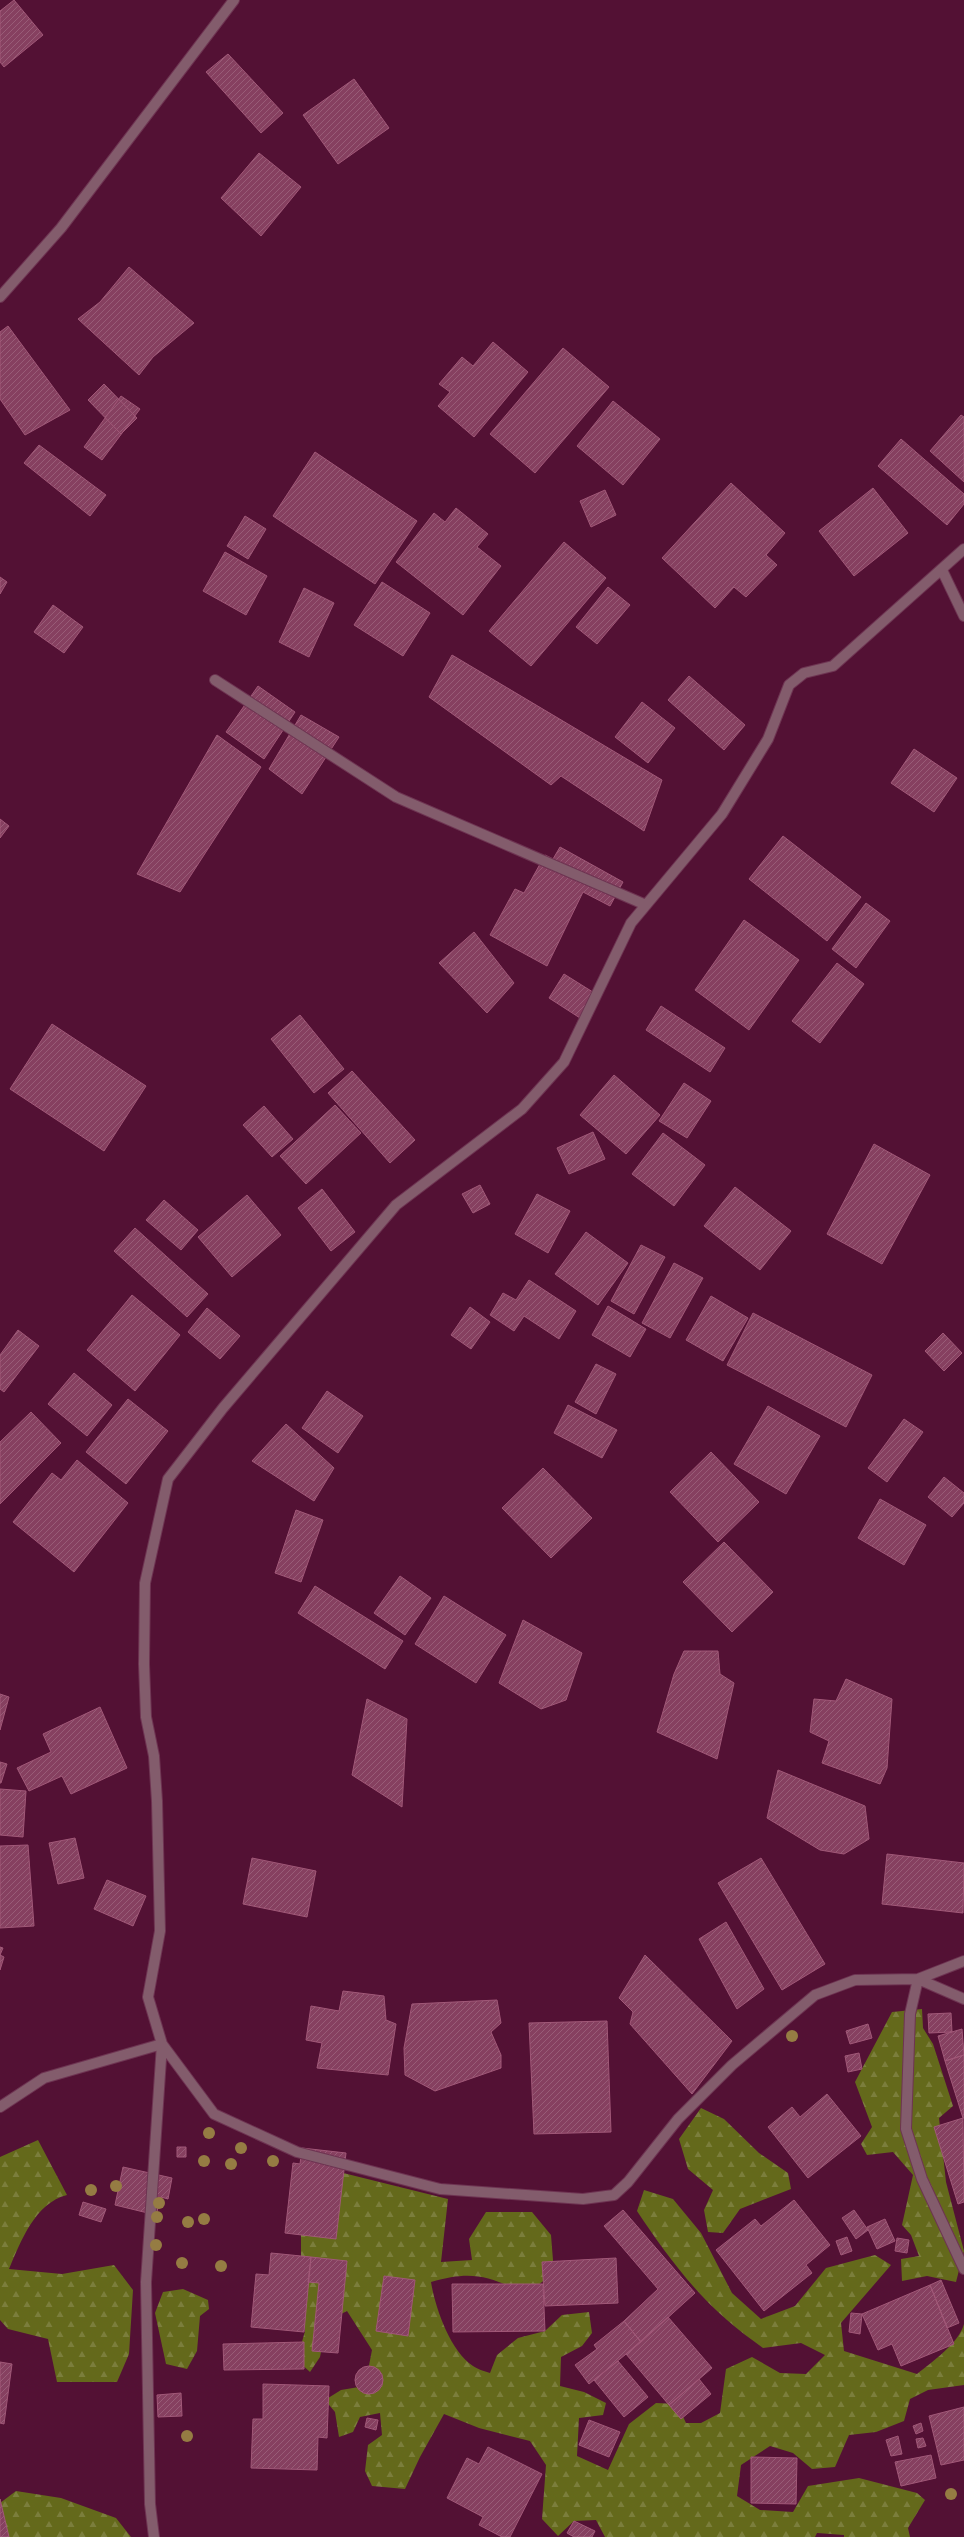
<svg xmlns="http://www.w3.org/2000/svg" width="964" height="2537" font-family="Figtree,sans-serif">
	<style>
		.forest { fill: url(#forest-firs) }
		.building { fill: url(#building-hatch); stroke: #a15878 }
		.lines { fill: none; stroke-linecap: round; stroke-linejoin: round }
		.street-casing { stroke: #6e3452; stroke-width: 12 }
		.street { stroke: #835c6c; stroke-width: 10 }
		.tree { fill: #957c43 }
	</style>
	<defs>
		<pattern id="forest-firs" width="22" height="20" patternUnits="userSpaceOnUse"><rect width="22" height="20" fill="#64691b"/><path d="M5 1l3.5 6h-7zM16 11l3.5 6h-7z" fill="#7b7e3c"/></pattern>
		<pattern id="building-hatch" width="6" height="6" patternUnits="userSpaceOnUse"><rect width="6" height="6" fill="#864060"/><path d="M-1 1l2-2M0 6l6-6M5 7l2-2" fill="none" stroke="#985c77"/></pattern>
	</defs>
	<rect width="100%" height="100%" fill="#531134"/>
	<path class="forest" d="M922,2009L923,2028L933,2044L953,2106L939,2118L946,2182L964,2251L956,2282L927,2276L902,2281L901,2259L919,2256L911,2235L902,2225L913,2175L893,2152L867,2155L861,2144L872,2127L855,2082L892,2012Z
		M701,2108L724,2119L759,2153L788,2173L791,2189L740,2209L723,2233L708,2232L704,2210L713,2190L688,2169L679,2139Z
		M38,2140L67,2195C35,2203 21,2241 9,2269L62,2274L114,2265L133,2290L129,2354L117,2382H57L48,2339L8,2329L0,2320V2157Z
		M319,2167L448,2199L441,2262L472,2260L469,2239L486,2212H532L551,2235L554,2273L526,2294C489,2276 472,2270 431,2282C435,2307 450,2351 473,2366C477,2369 484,2371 490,2373L497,2355L518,2338L545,2331L562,2315L589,2312L592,2333L582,2346L561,2357L560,2386L584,2392L606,2403L603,2415L579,2418L577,2456L608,2470L629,2424L656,2403L677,2404L686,2423H701L720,2413L726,2369L752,2357L780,2373L806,2374L825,2355L801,2343L763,2348C751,2339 738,2330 727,2320C692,2290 663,2250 637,2211L644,2190L673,2199L701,2233L732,2293L761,2319L795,2306L826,2268L875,2255L891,2265L841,2323L844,2351L917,2374C933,2361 959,2343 964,2324V2385L928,2390L910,2399L904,2421L876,2432L849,2435L835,2467L812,2469L793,2453L770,2446L741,2465L737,2496L760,2510L793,2512L808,2486L859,2478L917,2493L925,2500L908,2528L910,2537H844V2535L817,2533L815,2537H605L596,2520L574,2521L558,2536L542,2519L546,2465L530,2441L479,2428L444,2414L420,2457L405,2489L372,2486L365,2471L368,2445L382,2435L380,2413L360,2417L353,2432L339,2437L335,2412L325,2400L341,2390L365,2386L372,2350L347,2311L327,2321L320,2357L310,2372L297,2360L305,2331L301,2280V2220Z
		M183,2289L208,2300L209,2309L200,2316L197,2351L187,2369L166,2364L155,2313L163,2292Z
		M16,2491L61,2498L116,2518L131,2537H0V2503Z"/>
	<path class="building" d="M14,0L43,35L4,67L0,62V11Z
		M228,54L283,113L261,133L206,72Z
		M354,79L389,128L338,164L303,115Z
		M259,153L301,187L261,236L221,198Z
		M129,267L194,323L153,357L139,375L78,319L100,302Z
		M8,326L70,410L25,435L0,399V332Z
		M493,342L528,372L474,437L438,406L450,392L439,384L462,357L473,366Z
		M563,348L609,387L535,473L490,434Z
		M104,384L137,418L121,434L88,400Z
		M121,396L140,409L102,460L84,447Z
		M613,401L660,439L623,485L577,446Z
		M961,415L964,417V482L930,451Z
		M901,439L964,494V504L947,525L878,466Z
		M39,445L106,495L90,516L24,463Z
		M315,452L417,521L375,584L273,516Z
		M731,483L785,533L766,555L777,565L746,597L734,587L715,608L662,558Z
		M873,488L908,533L854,576L819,531Z
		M605,490L616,515L591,527L580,501Z
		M456,508L488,534L477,547L501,566L463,615L396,562L434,513L445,522Z
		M245,516L266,529L248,559L227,546Z
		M564,542L606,578L531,666L489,631Z
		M225,552L267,576L246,615L203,591Z
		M0,577L7,582L0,594Z
		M382,582L430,613L403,656L354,625Z
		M608,587L630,605L597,644L576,627Z
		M304,588L334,603L309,657L279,642Z
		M53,605L83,627L64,653L34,632Z
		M452,655L662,780L644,831L561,776L551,785L429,697Z
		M689,676L745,725L724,750L668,700Z
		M258,686L295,712L264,759L226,732Z
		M642,702L675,728L648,763L615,737Z
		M301,715L339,737L302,794L269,769Z
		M217,735L261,767L180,892L137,874Z
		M914,749L957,778L934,812L891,783Z
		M0,819L9,826L0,838Z
		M783,836L861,897L827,941L749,879Z
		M560,847L623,882L610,906L583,892L547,966L490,935L515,889L524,893L545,855L553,859Z
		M866,903L890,921L856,968L832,949Z
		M744,920L799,960L749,1030L695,990Z
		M474,932L514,983L487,1013L439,963Z
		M837,963L864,984L820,1043L792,1021Z
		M564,974L596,994L580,1018L549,998Z
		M661,1006L725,1048L710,1072L646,1030Z
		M300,1015L344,1069L314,1093L271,1039Z
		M52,1024L146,1086L104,1151L10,1089Z
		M352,1071L415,1140L390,1163L328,1093Z
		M614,1075L660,1115L626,1154L580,1115Z
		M684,1083L711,1101L687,1138L659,1121Z
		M335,1105L361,1133L306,1184L280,1156Z
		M264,1106L293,1139L272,1157L243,1125Z
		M593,1132L605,1159L569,1174L557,1148Z
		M663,1133L705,1165L674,1206L632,1174Z
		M874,1144L930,1175L882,1264L827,1234Z
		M480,1185L490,1204L473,1213L462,1194Z
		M735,1187L791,1231L760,1270L704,1226Z
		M322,1189L355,1232L331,1251L298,1208Z
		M537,1194L570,1211L548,1253L515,1234Z
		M247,1195L281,1235L232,1277L198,1237Z
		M164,1200L198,1230L181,1250L146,1220Z
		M135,1228L208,1294L187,1317L114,1251Z
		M586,1232L628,1263L598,1305L555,1274Z
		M641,1245L665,1257L634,1314L611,1301Z
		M674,1263L703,1278L670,1338L642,1323Z
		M529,1280L576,1311L559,1339L524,1316L514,1331L490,1315L503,1293L516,1300Z
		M132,1295L180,1335L135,1391L87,1350Z
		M711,1296L748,1318L723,1361L686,1340Z
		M608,1306L646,1329L630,1357L592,1335Z
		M470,1307L490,1322L471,1349L451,1335Z
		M207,1308L240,1336L220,1359L188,1332Z
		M753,1313L872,1375L846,1427L727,1365Z
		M18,1330L39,1346L4,1392L0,1389V1355Z
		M943,1333L962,1353L944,1371L925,1351Z
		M596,1364L616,1374L596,1414L575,1402Z
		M74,1373L112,1405L87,1436L48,1404Z
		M327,1391L363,1416L338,1453L302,1428Z
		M128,1399L168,1431L126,1484L86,1452Z
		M568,1405L617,1430L602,1458L554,1433Z
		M768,1406L820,1436L786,1494L734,1464Z
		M31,1412L61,1443L0,1504V1442Z
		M904,1419L923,1432L887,1482L868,1468Z
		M286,1424L334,1468L314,1501L252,1461Z
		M711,1452L759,1502L718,1542L670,1492Z
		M77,1460L128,1503L74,1572L13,1522L52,1473L61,1480Z
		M543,1468L592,1518L551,1558L502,1508Z
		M944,1477L964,1493V1503L952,1517L928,1497Z
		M880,1499L926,1525L904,1565L858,1538Z
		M296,1510L323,1520L301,1582L275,1573Z
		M724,1542L773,1592L732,1632L683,1582Z
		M400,1576L431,1598L405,1635L374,1613Z
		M315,1586L403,1641L385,1669L298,1613Z
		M444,1596L506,1635L476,1683L415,1644Z
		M523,1620L582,1653L566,1700L541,1709L499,1683Z
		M684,1651H718L720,1674L734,1683L717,1759L657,1732L674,1674Z
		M846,1679L892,1699L887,1768L880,1784L822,1763L829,1741L810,1732L814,1699L836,1701Z
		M0,1694L9,1697L0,1730Z
		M367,1699L407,1719L402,1807L352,1775Z
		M100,1707L127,1768L71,1794L62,1776L29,1791L17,1768L51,1752L43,1734Z
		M0,1762L7,1764L1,1783H0Z
		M778,1770L865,1806L869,1839L844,1854L820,1850L767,1818Z
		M0,1789L26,1791L23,1837L0,1835Z
		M75,1838L84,1878L58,1884L49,1843Z
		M28,1845L34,1926L0,1928V1846Z
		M887,1854L964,1863L963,1913L882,1904Z
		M252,1858L316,1871L307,1917L243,1904Z
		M761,1858L825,1964L782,1990L718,1883Z
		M107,1880L146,1896L133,1926L94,1909Z
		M726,1922L764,1989L737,2009L699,1939Z
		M0,1947L3,1948L0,1955L4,1957L0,1970Z
		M645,1955L732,2041L692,2094L630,2024L633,2012L619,1998Z
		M343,1991L384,1996L386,2020L396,2024L388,2075L317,2068L322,2043L306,2040L311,2006L339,2011Z
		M497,2000L501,2023L491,2032L501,2055V2068L435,2091L405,2075L404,2048L412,2004Z
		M951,2013L952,2032L929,2033L928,2014Z
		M607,2021L611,2132L534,2134L529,2023Z
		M868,2024L872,2038L850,2044L846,2031Z
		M962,2029L964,2055L945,2061L938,2036Z
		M859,2053L862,2069L848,2072L845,2056Z
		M964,2055V2118H963L945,2061Z
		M827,2094L861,2136L808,2178L768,2127L792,2107L800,2117Z
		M963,2118L964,2202L958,2204L934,2127Z
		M177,2147H186V2157H177Z
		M302,2148L346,2153L336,2239L285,2233L293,2163L300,2164Z
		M123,2167L172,2178L168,2199L161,2197L156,2215L115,2205Z
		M794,2200L830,2245L806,2265L812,2273L764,2311L716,2250L755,2219L761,2226Z
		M83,2202L106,2209L101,2222L79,2215Z
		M623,2210L695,2293L641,2342L624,2321L658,2289L604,2226Z
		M854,2210L868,2230L856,2239L842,2218Z
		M885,2219L895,2241L877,2249L867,2227Z
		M847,2237L852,2251L841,2255L836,2241Z
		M897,2238L909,2240L907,2253L895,2251Z
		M271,2253L311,2257L304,2332L251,2327L256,2274L269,2275Z
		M311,2257L347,2261L338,2353L312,2351L319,2283L308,2282Z
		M616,2258L618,2303L545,2306L542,2262Z
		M384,2276L415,2280L408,2336L376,2331Z
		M941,2280L959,2323L947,2328L930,2285Z
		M452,2284H543L545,2331L453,2332Z
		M930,2285L954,2344L901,2366L892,2344L878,2350L862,2314Z
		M851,2313L862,2314L860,2334L849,2332Z
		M668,2317L712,2368L669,2405L626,2354Z
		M624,2321L641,2342L589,2384L575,2365L597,2349L594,2345Z
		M304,2342V2369L224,2370L223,2344Z
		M618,2361L648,2397L624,2417L594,2380Z
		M0,2362L12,2364L4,2424L0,2423Z
		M355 2380a14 14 0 1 1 28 0a14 14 0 1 1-28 0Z
		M699,2379L711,2394L681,2419L669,2405Z
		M263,2384L329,2386L327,2438L318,2437L317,2470L251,2468L253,2419H263Z
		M181,2393L182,2416L158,2417L157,2395Z
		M964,2407V2460L941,2465L929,2416Z
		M367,2418L378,2420L376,2430L365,2427Z
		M589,2420L620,2432L609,2457L579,2445Z
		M921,2423L923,2431L916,2434L913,2426Z
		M898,2436L902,2454L891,2456L886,2440Z
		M923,2438L926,2446L918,2448L916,2439Z
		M488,2447L542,2474L510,2537H502L479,2525L483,2517L447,2498L467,2458L479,2464Z
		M931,2455L936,2478L901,2486L895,2462Z
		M751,2457L797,2458L796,2504L751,2503Z
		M0,2499L9,2537H0Z
		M574,2521L595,2531L592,2537H574L567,2533Z"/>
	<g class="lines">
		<g class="street-casing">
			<path id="street" d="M0,297L61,228L234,0
				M942,570L964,616
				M215,680L396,797L646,905
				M964,1961L918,1979L910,2014L906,2129L922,2179L964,2269
				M0,2107L44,2078L162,2044L214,2114L297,2152L440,2189L583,2199L614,2195L628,2182L678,2119L732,2065L815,1995L855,1980L918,1979L964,1999
				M154,2537L150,2504L146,2282L162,2044L148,1997L160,1931L157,1801L154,1756L146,1717L144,1664L145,1583L168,1479L223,1408L396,1205L522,1109L564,1062L631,923L722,814L768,739L789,685L804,673L833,666L964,549"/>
		</g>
		<use href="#street" class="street"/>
	</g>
	<g class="tree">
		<circle cx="792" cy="2036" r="6"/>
		<circle cx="209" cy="2133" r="6"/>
		<circle cx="241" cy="2148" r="6"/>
		<circle cx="204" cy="2161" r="6"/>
		<circle cx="273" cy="2161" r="6"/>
		<circle cx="231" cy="2164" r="6"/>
		<circle cx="116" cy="2186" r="6"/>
		<circle cx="91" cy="2190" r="6"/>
		<circle cx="159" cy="2203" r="6"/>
		<circle cx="157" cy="2217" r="6"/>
		<circle cx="204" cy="2219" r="6"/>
		<circle cx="188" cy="2222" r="6"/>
		<circle cx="156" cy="2245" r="6"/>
		<circle cx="182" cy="2263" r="6"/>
		<circle cx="221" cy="2266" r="6"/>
		<circle cx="187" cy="2436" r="6"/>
		<circle cx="951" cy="2494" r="6"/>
	</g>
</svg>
